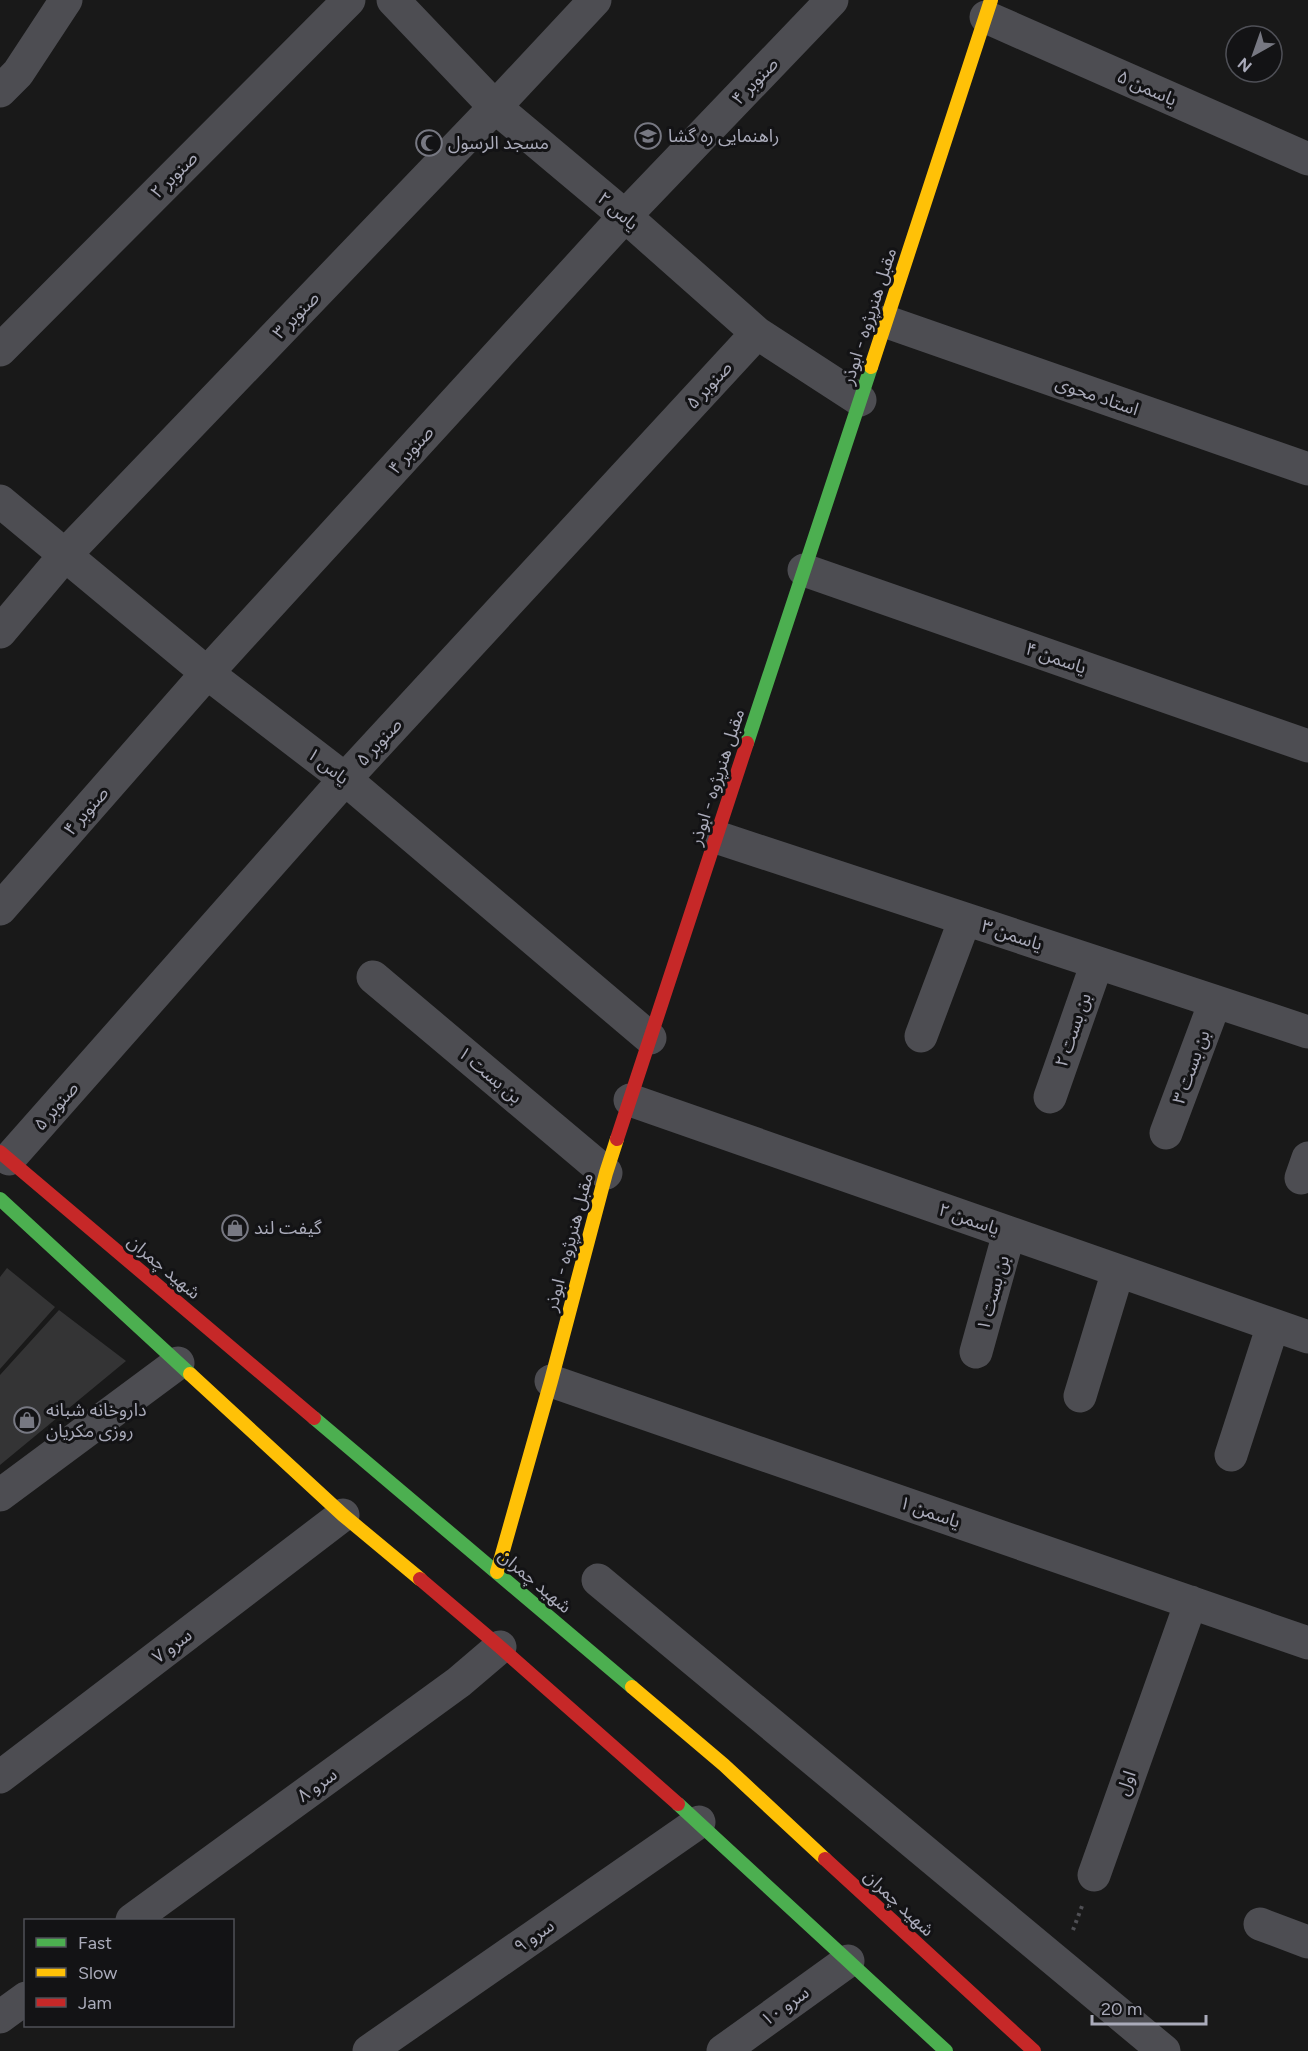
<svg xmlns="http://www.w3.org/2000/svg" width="1308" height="2051" font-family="Figtree,'Noto Sans Arabic',sans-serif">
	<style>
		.building { fill: #343435 }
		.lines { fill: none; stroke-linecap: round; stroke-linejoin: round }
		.path { stroke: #4f4f54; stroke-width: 4; stroke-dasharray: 3 4.5; stroke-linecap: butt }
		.street { stroke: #4d4d52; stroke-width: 33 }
		.fast { stroke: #4caf50; stroke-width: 14 }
		.slow { stroke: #ffc107; stroke-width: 14 }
		.jam { stroke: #c62828; stroke-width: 14 }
		.labels { text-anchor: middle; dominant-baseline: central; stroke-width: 6; stroke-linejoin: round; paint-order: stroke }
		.street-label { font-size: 18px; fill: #aaabba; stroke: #131315 }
		.poi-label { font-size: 18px; fill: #aaabba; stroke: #131315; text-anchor: start }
	</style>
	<rect width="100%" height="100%" fill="#191919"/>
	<path class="building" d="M7,1268L55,1307L0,1369V1277Z
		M59,1310L126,1361L0,1465V1375Z"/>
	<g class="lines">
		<path class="path" d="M1073,1930L1082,1906"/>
		<path class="street" d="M393,0L495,107L625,216L757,333L860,400
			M986,17L1308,159
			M0,91L18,73L66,0
			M887,322L1308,469
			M0,350L349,0
			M0,501L207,673L345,779L650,1038
			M804,570L1308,746
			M0,632L65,555L495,107L595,0
			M716,837L1308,1032
			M0,909L207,673L625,216L832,0
			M373,977L606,1173
			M921,1036L965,919
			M1050,1097L1097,963
			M630,1100L1308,1337
			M1166,1133L1215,1002
			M9,1159L345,779L757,333
			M1301,1178L1308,1158
			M976,1352L1009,1233
			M551,1381L1308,1643
			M1080,1396L1118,1271
			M1231,1455L1273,1325
			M0,1495L178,1363
			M598,1580L1164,2051
			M0,1777L343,1515
			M1094,1875L1191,1602
			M132,1920L459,1682L500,1647
			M1260,1924L1308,1942
			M0,2017L26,1998
			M369,2051L699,1822
			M723,2051L848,1961"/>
		<path class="fast" d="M747,743L871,367
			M0,1199L190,1374
			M314,1418L632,1687
			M678,1804L946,2051"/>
		<path class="slow" d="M871,367L991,0
			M190,1374L343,1515L420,1579
			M497,1572L551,1381L606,1173L617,1139
			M632,1687L724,1765L825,1859"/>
		<path class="jam" d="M617,1139L747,743
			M0,1152L314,1418
			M420,1579L500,1647L678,1804
			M825,1859L1034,2051"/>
	</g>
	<defs>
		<g id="school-ring" transform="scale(1.35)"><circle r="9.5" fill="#131315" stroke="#777882" stroke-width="1.5"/><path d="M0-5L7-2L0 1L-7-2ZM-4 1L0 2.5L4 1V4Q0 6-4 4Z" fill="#777882"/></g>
		<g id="mosque-ring" transform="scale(1.35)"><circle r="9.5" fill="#131315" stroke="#777882" stroke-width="1.5"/><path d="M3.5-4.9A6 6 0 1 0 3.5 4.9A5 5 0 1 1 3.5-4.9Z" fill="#777882"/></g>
		<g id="shop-ring" transform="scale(1.35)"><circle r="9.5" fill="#131315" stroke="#777882" stroke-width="1.5"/><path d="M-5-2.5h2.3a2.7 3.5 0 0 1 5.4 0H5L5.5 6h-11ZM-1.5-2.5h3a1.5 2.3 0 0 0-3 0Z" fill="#777882"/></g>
	</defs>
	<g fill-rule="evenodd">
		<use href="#school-ring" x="648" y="136"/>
		<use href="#mosque-ring" x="429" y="143"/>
		<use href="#shop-ring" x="235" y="1228"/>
		<use href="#shop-ring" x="27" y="1420"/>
	</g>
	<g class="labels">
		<g class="street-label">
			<text transform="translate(755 81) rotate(-46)">صنوبر ۴</text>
			<text transform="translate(1147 88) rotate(24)">یاسمن ۵</text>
			<text transform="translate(174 175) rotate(-45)">صنوبر ۲</text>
			<text transform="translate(618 211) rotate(41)">یاس ۲</text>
			<text transform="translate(296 315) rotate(-46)">صنوبر ۳</text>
			<text transform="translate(869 316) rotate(-72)">مقبل هنرپژوه - ابوذر</text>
			<text transform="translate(709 385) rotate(-47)">صنوبر ۵</text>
			<text transform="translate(1097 396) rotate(19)">استاد محوی</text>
			<text transform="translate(411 450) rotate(-48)">صنوبر ۴</text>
			<text transform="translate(1056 658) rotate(19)">یاسمن ۴</text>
			<text transform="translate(379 742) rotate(-47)">صنوبر ۵</text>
			<text transform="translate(328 766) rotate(38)">یاس ۱</text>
			<text transform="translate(717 777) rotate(-72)">مقبل هنرپژوه - ابوذر</text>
			<text transform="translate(86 811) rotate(-49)">صنوبر ۴</text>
			<text transform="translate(1012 935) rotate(18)">یاسمن ۳</text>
			<text transform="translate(1073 1030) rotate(-71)">بن بست ۲</text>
			<text transform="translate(1191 1067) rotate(-70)">بن بست ۳</text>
			<text transform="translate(490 1075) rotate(40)">بن بست ۱</text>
			<text transform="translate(56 1106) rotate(-49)">صنوبر ۵</text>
			<text transform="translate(969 1219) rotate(19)">یاسمن ۲</text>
			<text transform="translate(569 1242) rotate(-75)">مقبل هنرپژوه - ابوذر</text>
			<text transform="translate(164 1267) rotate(40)">شهید چمران</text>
			<text transform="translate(993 1293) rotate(-74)">بن بست ۱</text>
			<text transform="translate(930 1512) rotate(19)">یاسمن ۱</text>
			<text transform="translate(535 1581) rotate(40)">شهید چمران</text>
			<text transform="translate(172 1646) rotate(-37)">سرو ۷</text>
			<text transform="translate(1126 1783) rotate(-70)">اول</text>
			<text transform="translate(317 1785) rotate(-36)">سرو ۸</text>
			<text transform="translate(899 1903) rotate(43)">شهید چمران</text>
			<text transform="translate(534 1936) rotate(-35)">سرو ۹</text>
			<text transform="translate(785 2006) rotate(-36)">سرو ۱۰</text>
		</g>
		<g class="poi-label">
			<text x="668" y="136">راهنمایی ره گشا</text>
			<text x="448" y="143">مسجد الرسول</text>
			<text x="254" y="1228">گیفت لند</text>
			<text x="46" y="1410">داروخانه شبانه<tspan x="46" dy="21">روزی مکریان</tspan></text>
		</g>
	</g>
	<rect x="24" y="1919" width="210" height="108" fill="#131315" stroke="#4f5057" stroke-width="1.5"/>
	<rect x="36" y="1938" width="30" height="9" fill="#4caf50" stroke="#4f5057" stroke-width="1.5"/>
	<text x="78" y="1949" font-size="18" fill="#aaabba">Fast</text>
	<rect x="36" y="1968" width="30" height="9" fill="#ffc107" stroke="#4f5057" stroke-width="1.5"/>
	<text x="78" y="1979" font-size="18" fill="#aaabba">Slow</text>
	<rect x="36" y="1998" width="30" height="9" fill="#c62828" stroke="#4f5057" stroke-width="1.5"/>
	<text x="78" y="2009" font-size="18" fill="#aaabba">Jam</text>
	<g transform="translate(1254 54) rotate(220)"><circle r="28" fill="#131315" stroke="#4f5057" stroke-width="1.5"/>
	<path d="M0-4.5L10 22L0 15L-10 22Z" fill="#777882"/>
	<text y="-9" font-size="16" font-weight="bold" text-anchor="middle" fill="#aaabba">N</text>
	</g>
	<path d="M1092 2015v9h114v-9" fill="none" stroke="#aaabba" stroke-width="3"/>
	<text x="1101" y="2015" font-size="18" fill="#aaabba" stroke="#131315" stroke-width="4.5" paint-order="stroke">20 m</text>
</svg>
